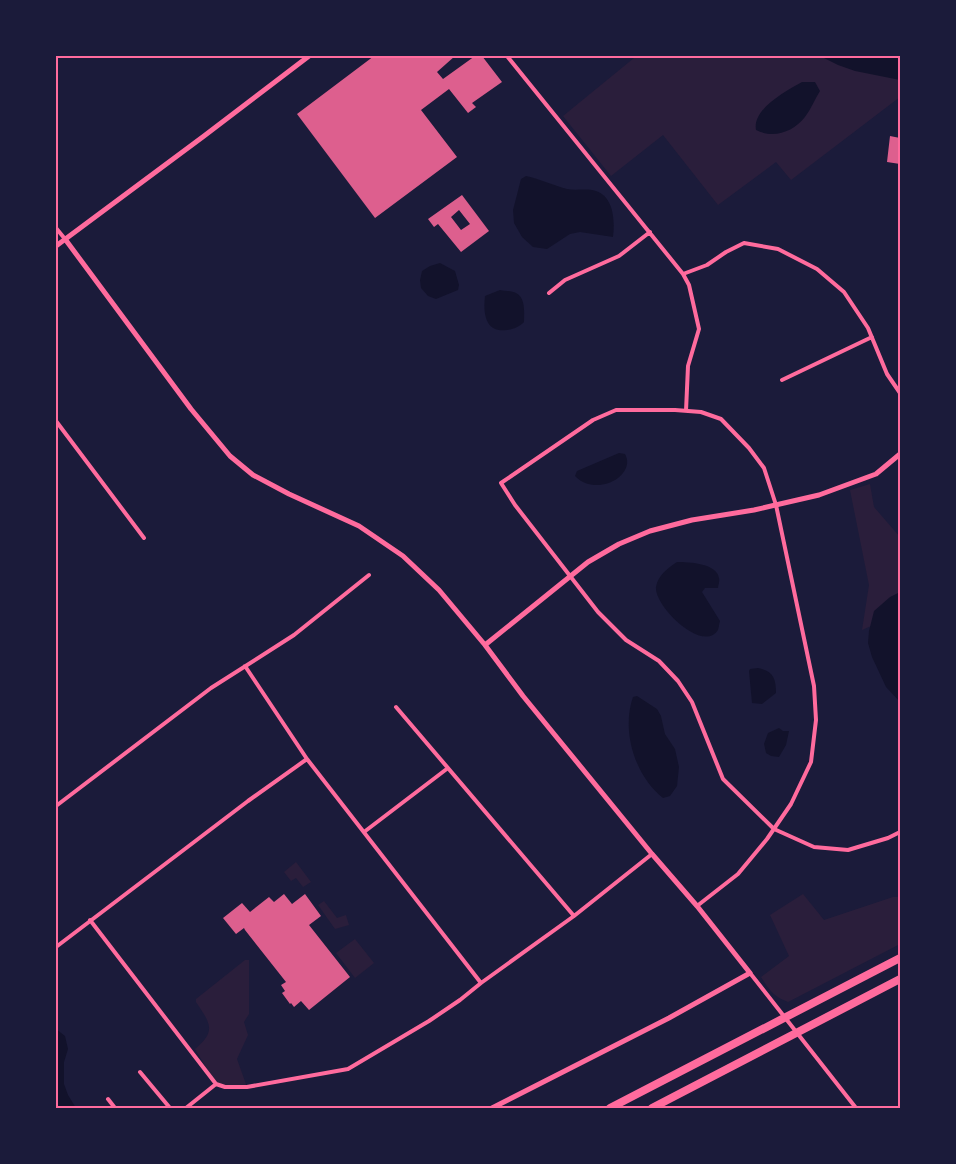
<svg xmlns="http://www.w3.org/2000/svg" width="956" height="1164" font-family="'PT Serif',serif">
	<style>
		.green { fill: #2a1e3b }
		.water { fill: #12122b }
		.building { fill: #dd5f8e; fill-rule: evenodd }
		.lines { fill: none; stroke-linecap: round; stroke-linejoin: round }
		.minor { stroke: #ff6b9d; stroke-width: 4 }
		.tertiary { stroke: #ff6b9d; stroke-width: 5 }
		.motorway { stroke: #ff6b9d; stroke-width: 8 }
		.neatline { fill: none; stroke: #ff6b9d; stroke-width: 2 }
	</style>
	<rect width="100%" height="100%" fill="#1b1b3a"/>
	<path class="green" d="M633,56H900V97L791,180L776,162L718,205L663,135L611,176L563,116L634,58Z
		M870,484L874,507L900,537V606L880,622L862,630L869,585L850,490Z
		M296,862L311,882L303,887L296,878L291,881L284,872Z
		M803,894L824,920L893,897H900V944L788,1002C773,996 770,991 761,977L789,956L770,915Z
		M324,901L337,918L346,915L349,925L335,929L318,905Z
		M355,939L374,963L355,978L336,953Z
		M245,960H249V1014L244,1022L248,1035L237,1059L247,1087H227L216,1084L195,1049C217,1031 210,1023 196,1002V999Z"/>
	<path class="water" d="M820,56H900V80L855,71L838,65Z
		M802,82H815L820,91C815,99 811,109 805,117C793,132 774,139 756,130C752,109 786,91 802,82Z
		M526,176C540,179 553,185 567,189C576,191 587,188 596,191C614,197 615,221 613,237L580,232L570,234L547,249L533,247L522,237L514,223L513,210L521,179Z
		M440,263L455,271L459,285L458,290L436,299L428,296L421,288L420,280L422,271L430,266Z
		M500,290C505,291 512,291 516,293C526,298 524,313 524,322C519,327 514,329 507,330C485,333 483,313 485,296Z
		M619,453L625,454C637,476 596,498 575,476L577,471Z
		M677,562C688,562 717,563 719,578C720,581 718,586 718,588H705L702,592L720,621C719,624 719,627 718,630C703,654 654,606 656,587C658,575 668,568 677,562Z
		M900,592V702L886,687L872,657L868,643L869,631L874,611L890,597Z
		M758,668C773,671 776,678 776,693L762,704L752,703L749,671L750,669Z
		M637,696L657,709L661,716L665,734L675,749L679,767L677,786L670,796L663,798C635,776 621,731 633,697Z
		M779,728L783,731H789L786,745L779,757L771,756L766,753L764,744L768,733Z
		M56,1029L65,1036L68,1049L64,1062V1084L68,1095L76,1108H56Z"/>
	<path class="building" d="M374,56H455L437,72L443,79L475,56H482L502,82L472,103L476,107L468,113L449,89L421,110L457,157L375,218L297,114Z
		M890,136L900,138V164L887,162Z
		M462,195L489,231L461,252L438,224L434,227L428,219ZM459,210L470,224L461,230L451,217Z
		M284,894L292,904L305,894L321,916L309,925L350,977L309,1010L301,1001L294,1007L291,1003L290,1004L282,993L285,991L281,985L286,982L245,930L244,928L236,934L223,918L242,903L250,912L269,897L274,902Z"/>
	<g class="lines">
		<path class="minor" d="M507,56L683,274L689,285L699,329L688,366L686,411
			M56,228L65,239
			M683,274L707,265L726,252L744,243L778,249L817,269L844,292L868,328L887,374L900,393
			M549,293L565,280L619,256L650,232
			M782,380L872,337
			M56,421L144,538
			M245,666L307,759L481,983
			M396,707L574,916
			M56,806L211,688L294,635L369,575
			M364,832L448,768
			M697,906L738,874L767,839L791,804L811,762L816,720L814,686L776,505L764,468L749,448L721,419L701,412L675,410H616L593,420L501,483L515,505L598,612L626,640L659,661L678,681L692,702L723,779L774,829L814,847L848,850L888,838L900,832
			M90,920L216,1084L225,1087H247L348,1069L429,1021L460,1000L481,983L574,916L652,854
			M56,947L248,801L307,759
			M750,973L856,1108
			M140,1072L170,1108
			M108,1099L115,1108
			M186,1108L216,1084"/>
		<path class="tertiary" d="M65,239L191,409L230,456L253,475L289,494L359,526L403,556L439,590L485,645L523,696L652,854L697,906L750,973L669,1018L492,1108
			M56,246L204,136L309,56
			M485,645L588,562L619,544L650,531L692,520L754,510L819,495L876,474L900,454"/>
		<path class="motorway" d="M610,1108L900,958
			M652,1108L900,979"/>
	</g>
	<rect width="956" height="1164" fill="none" stroke="#1b1b3a" stroke-width="114"/>
	<rect x="57" y="57" width="842" height="1050" class="neatline"/>
</svg>
